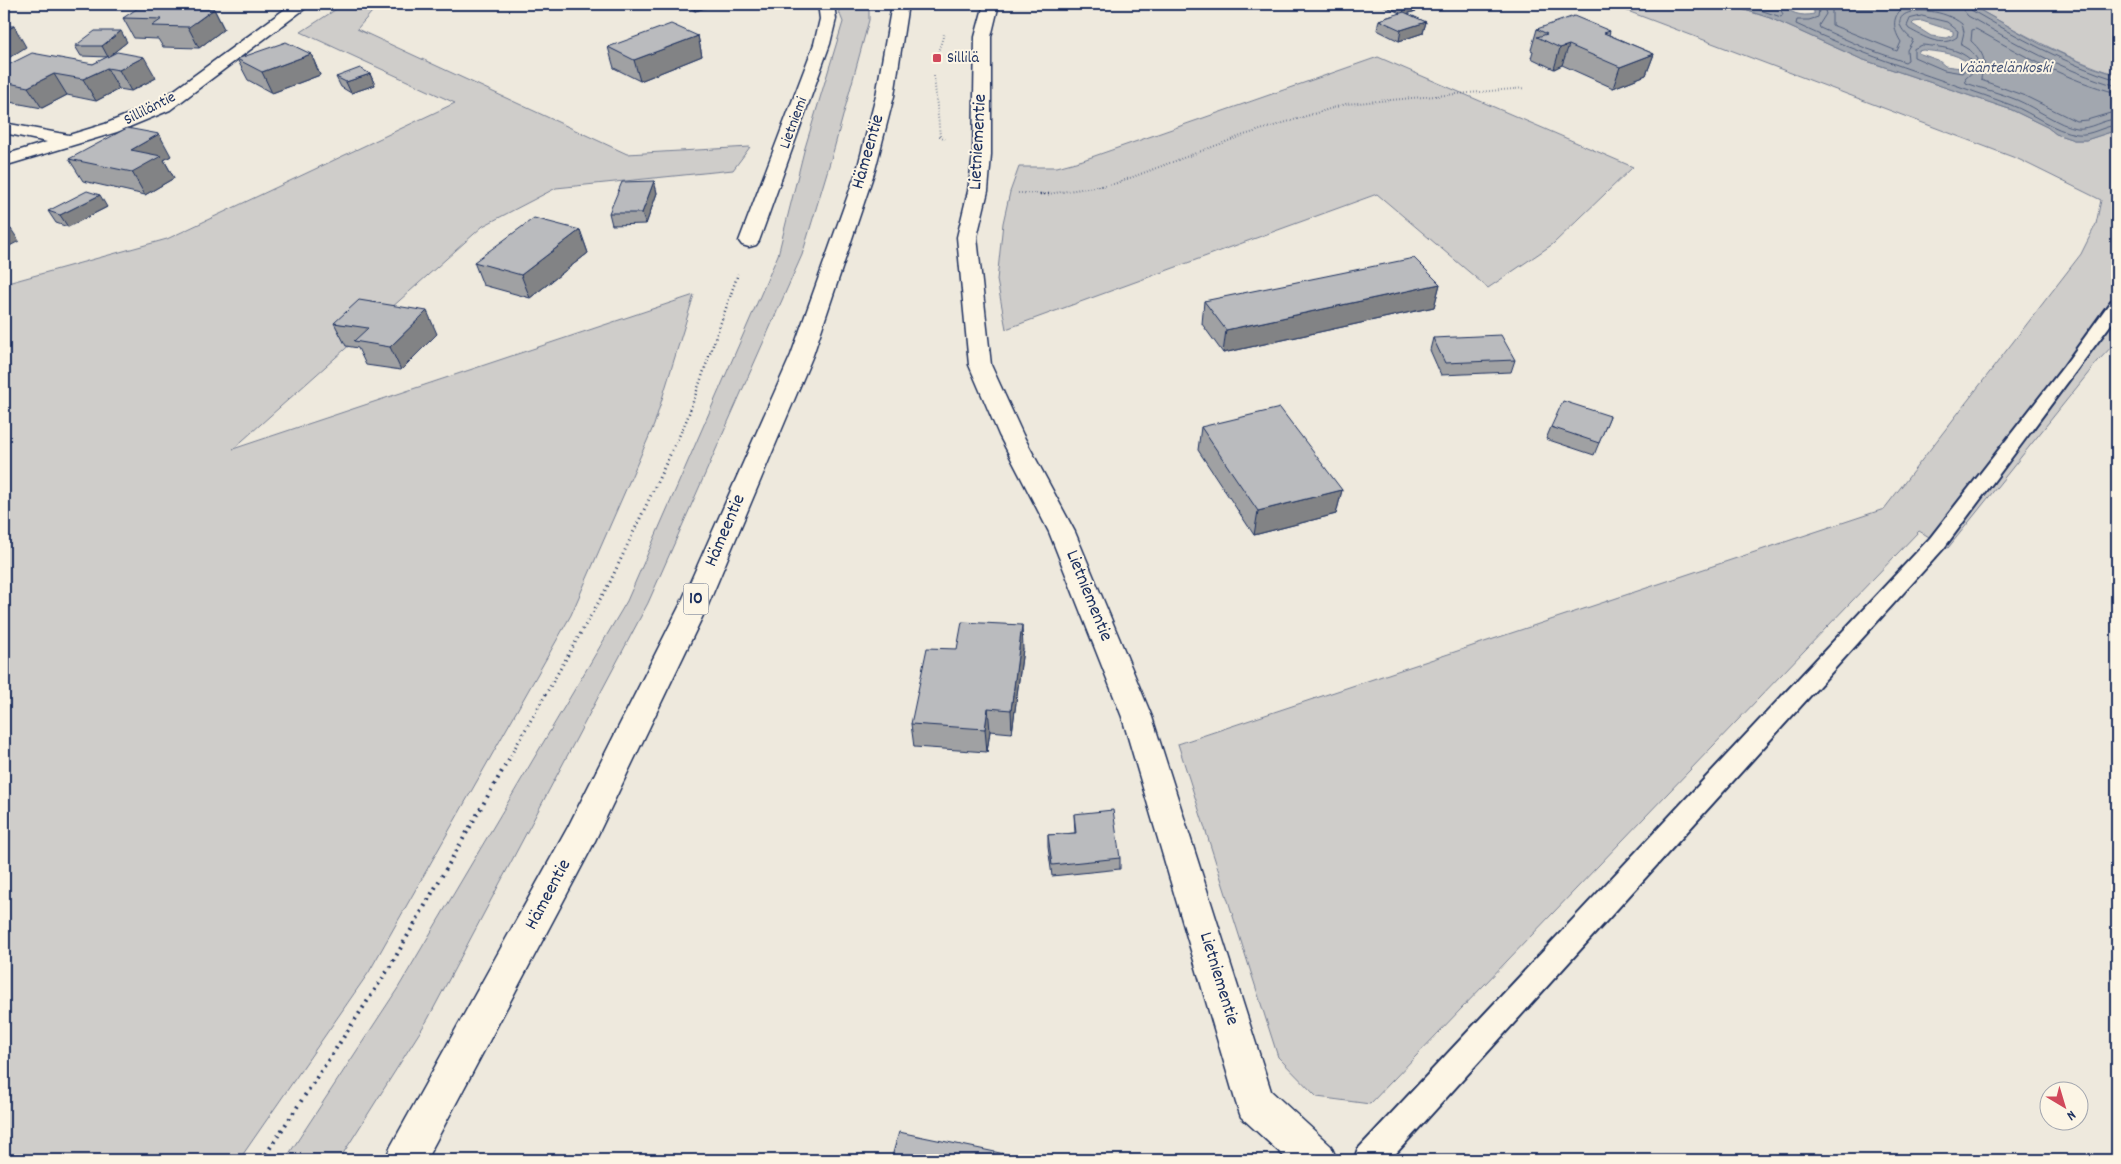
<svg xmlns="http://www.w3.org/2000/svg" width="2121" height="1164" font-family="Dekko,sans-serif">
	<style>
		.green { fill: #cfcdca; stroke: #757e94 }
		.water { fill: #a2a7af; stroke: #6c778f; fill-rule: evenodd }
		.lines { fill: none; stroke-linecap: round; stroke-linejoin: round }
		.shore { stroke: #515f7e; stroke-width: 1 }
		.lane-casing { stroke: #1b2f5e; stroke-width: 4 }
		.street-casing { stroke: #1b2f5e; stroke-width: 3 }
		.highway-casing { stroke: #1b2f5e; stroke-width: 3 }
		.path-far3 { stroke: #1b2f5e; stroke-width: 2; stroke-dasharray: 0.5 2.5; stroke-linecap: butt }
		.path-far2 { stroke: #1b2f5e; stroke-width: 2.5; stroke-dasharray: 1 3; stroke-linecap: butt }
		.path-far1 { stroke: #1b2f5e; stroke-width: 3; stroke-dasharray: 1 4; stroke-linecap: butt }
		.path { stroke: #1b2f5e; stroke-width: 4; stroke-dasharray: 2 5; stroke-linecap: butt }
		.lane { fill: #fcf5e5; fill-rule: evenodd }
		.street { fill: #fcf5e5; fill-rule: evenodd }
		.highway { fill: #fcf5e5; fill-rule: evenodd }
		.wall { fill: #a0a1a3; stroke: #1b2f5e }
		.shaded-wall { fill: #828385; stroke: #1b2f5e }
		.building { fill: #babbbe; stroke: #1b2f5e }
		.poi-dot { fill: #d1495b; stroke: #fcf5e5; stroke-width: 2 }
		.labels { text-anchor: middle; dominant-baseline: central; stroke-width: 4; stroke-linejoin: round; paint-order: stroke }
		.far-poi-label { font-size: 16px; fill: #1b2f5e; stroke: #fcf5e5; text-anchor: start }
		.far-water-label { font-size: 16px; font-style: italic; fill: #445376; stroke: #fcf5e5 }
		.far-street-label { font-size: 16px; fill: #1b2f5e; stroke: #fcf5e5 }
		.shield { fill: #fcf5e5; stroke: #5e6a86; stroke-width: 1 }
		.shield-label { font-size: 18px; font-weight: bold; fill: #1b2f5e }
		.street-label { font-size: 19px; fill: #1b2f5e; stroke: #fcf5e5 }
	</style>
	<rect width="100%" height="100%" fill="#eee9dd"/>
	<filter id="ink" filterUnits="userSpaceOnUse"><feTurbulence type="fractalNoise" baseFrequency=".02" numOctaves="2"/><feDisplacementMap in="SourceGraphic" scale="10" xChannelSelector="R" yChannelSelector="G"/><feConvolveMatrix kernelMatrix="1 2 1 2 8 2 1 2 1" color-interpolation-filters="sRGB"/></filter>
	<g filter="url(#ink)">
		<path class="green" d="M349,4H379L357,29L627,154L750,147L733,170L556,188L483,226L233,449L694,295L654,425L571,615L369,972L239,1160H4V284L167,239L455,103L301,32L338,8Z
			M836,4H869V20L834,149L802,255L648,603L428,1019L339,1160H285L398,988L627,601L778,255L804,151L843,22Z
			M1609,4H1726L1770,18L1861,59L2012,110L2047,127L2056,134L2074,140H2086L2117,130V341L2098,361L1948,548L1919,531L1370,1104L1317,1097L1278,1057L1178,744L1884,509L2081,254L2096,224L2101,200L2018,159Z
			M1969,4H2117V75C2064,58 2017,31 1969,4Z
			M1378,57L1633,167L1553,244L1488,288L1377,194L1006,329L997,280L1003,223L1010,192L1019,167H1057L1083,160Z"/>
		<path class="water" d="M1726,4H1780C1790,13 1801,17 1814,14V11L1806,4H1969L2040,44L2092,67L2117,75V130L2086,140H2074L2056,134L2047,127L2012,110L1861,59L1770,18ZM1922,21L1953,31V35L1947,38L1931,36L1912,24L1914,22ZM1923,50C1936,52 1957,52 1967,63L1961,68L1945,66L1938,60L1918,53V51Z"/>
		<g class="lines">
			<path class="shore" d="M1742,4L1781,17L1783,14L1777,4
				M1813,4L1819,10L1818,17L1809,20H1797L1796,24C1865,57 1939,78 2011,105C2033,113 2053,131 2077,134C2091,136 2103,126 2117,125
				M1823,4L1826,14L1819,25L1820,28L1865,48L1905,62L1908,60L1907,50L1913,40C1873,9 1934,1 1962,24L1964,32L1961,45L1971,51L1977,59L1976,69L1965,79L1966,83C1983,89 2001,93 2017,100C2034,107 2060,126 2076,128C2090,130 2103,119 2117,119
				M1832,4V25L1897,51L1901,42C1891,26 1892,13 1909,4
				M1962,4L1963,10L1968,16C2016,43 2063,71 2117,86
				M1968,4L1971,10C2018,37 2065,64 2117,80
				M1922,16L1947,22L1958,31L1957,37C1942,48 1924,37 1909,29L1907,26L1910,19Z
				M1923,45C1940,47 1958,48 1971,60V65L1962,73L1944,70L1914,57V49Z
				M2117,93C2066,80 2022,55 1976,29L1972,30L1971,41C1979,48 1986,57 1984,68C1983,73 1981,75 1981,80L2025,96L2076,121L2087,120L2117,111"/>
			<g class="lane-casing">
				<path id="lane" d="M2117,300V316L1944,548L1390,1160H1354L1358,1149L1930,538L2064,366L2111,301Z"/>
			</g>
			<g class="street-casing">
				<path id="street" d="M292,4H311L170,110L117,132L4,166V155L47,142L4,133V123L69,135L105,124L158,102Z
					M818,4H834L836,19L830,44L759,241L756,245L749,247L742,245L739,241L814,44L820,19Z
					M984,4H999L991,37V155L988,191L977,237L991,365L1023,435L1075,532L1152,717L1271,1091L1331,1146L1337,1160H1288L1241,1117L1236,1103L1122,717L1049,532L999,435L969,365L957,237L968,191L973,155L975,37Z"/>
			</g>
			<g class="highway-casing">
				<path id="highway" d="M892,4H908L894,96L875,170L813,355L708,605L592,847L426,1160H385L391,1146L568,827L680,605L791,355L857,170L876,96Z"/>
			</g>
			<path class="path-far3" d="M938,52L944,34
				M934,76L940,136L945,139
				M1018,193L1048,194L1114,184L1244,135L1346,104L1524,88"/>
			<path class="path-far2" d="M1040,194H1050
				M676,443L687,419L738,274"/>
			<path class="path-far1" d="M508,760L610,582L676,442"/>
			<path class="path" d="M262,1160L388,970L509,759"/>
			<use href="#lane" class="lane"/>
			<use href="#street" class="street"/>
			<use href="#highway" class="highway"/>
		</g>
		<path class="wall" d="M557,4H591L557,5Z
			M661,4H718L695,11L683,5L671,9Z
			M1380,4H1437L1407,14L1426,22L1423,33L1399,41L1377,30L1379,20L1400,13Z
			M187,8L214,9L224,29L199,48L163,47L158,39L134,38L123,18Z
			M1537,29L1610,31L1609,35L1654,54L1646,75L1613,88L1562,65L1554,69L1531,58L1533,51L1531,50Z
			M698,36L702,56L640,81L614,68L608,47Z
			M127,42L108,57L156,78L131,91L119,89L96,101L67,95L42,108L4,101V67L93,64L108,57L81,56L75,46Z
			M311,54L320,75L272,93L248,80L237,59Z
			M370,74L375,85L351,93L341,87L336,77Z
			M171,156L164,160L174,178L145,195L83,181L69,159Z
			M654,181L657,193L646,224L612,225L609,213Z
			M107,207L68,227L56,223L48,211Z
			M580,230L588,253L530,298L483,285L474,262Z
			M1440,284L1434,307L1223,353L1202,324L1204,301Z
			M334,323L437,334L401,370L366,365L358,348L346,346Z
			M1433,338L1515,360L1511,372L1441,375L1430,350Z
			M1610,416L1594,455L1546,439L1551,427Z
			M1201,427L1342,490L1336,514L1254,535L1198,450Z
			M957,649H1023L1012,733L990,731L987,752L914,747L911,724Z
			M1074,814L1120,858V869L1052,876L1048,847V835L1075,833Z"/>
		<path class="shaded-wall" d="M184,4H185L195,23L214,9L224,29L199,48L178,8Z
			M669,4H683V5L671,9Z
			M693,4H718L695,11Z
			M1405,4H1437L1403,15Z
			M1426,22L1423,33L1399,41L1401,30Z
			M14,26L26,47L4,61V32Z
			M121,31L127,42L108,57L102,46Z
			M698,36L702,56L640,81L634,60Z
			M1569,45L1562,65L1554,69L1560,48Z
			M311,54L320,75L272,93L262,72Z
			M1654,54L1646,75L1613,88L1620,67Z
			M144,57L156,78L131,91L119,70Z
			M107,68L119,89L96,101L83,79Z
			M54,74L67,95L42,108L28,87Z
			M370,74L375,85L351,93L346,82Z
			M159,134L171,156L164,160L174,178L145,195L132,172L131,150Z
			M654,181L657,193L646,224L642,213Z
			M100,195L107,207L68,227L60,215Z
			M11,229L19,241L4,249V233Z
			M580,230L588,253L530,298L521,275Z
			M1440,284L1434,307L1223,353L1226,330Z
			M427,311L437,334L401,370L390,347Z
			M1342,490L1336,514L1254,535L1258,511Z
			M1022,625L1023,649L1012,733L1011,710Z
			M988,708L990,731L987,752L985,729Z"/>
		<path class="building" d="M144,4H184L178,8L214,9L189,27L152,26L162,19L123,18Z
			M1404,12L1426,22L1401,30L1379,20Z
			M1574,16L1610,31L1604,33L1654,54L1620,67L1569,45L1560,48L1537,37L1547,34L1537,29Z
			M671,24L698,36L634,60L608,47Z
			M4,26H14L4,32Z
			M95,31H121L102,46H75Z
			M286,42L311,54L262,72L237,59Z
			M117,52L144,57L119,70L107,68L83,79L54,74L28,87L4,82V67L32,53L93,64Z
			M360,68L370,74L346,82L336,77Z
			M127,128L159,134L131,150L161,156L132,172L69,159Z
			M654,181L642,213H609L622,182Z
			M87,191L100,195L60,215L48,211Z
			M534,218L580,230L521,275L474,262Z
			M4,226L11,229L4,233Z
			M1414,258L1440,284L1226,330L1204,301Z
			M359,300L427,311L390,347L354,341L368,328L334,323Z
			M1501,335L1515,360L1445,363L1433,338Z
			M1563,401L1610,416L1599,443L1551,427Z
			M1280,408L1342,490L1258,511L1201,427Z
			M962,622L1022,625L1011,710L988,708L985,729L911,724L927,648L957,649Z
			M1113,810L1120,858L1052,865L1048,835L1076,833L1074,814Z
			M899,1132L1024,1158L1023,1160H891Z"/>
	</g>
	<rect class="poi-dot" x="932" y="53" width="10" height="10" rx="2.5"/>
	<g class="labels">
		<g class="far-poi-label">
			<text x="947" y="58">Sillilä</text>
		</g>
		<g class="far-water-label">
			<text x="2005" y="68">Vääntelänkoski</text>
		</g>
		<g class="far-street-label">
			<text transform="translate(150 109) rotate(-27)">Silliläntie</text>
			<text transform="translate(794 123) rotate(-70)">Lietniemi</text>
		</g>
		<rect class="shield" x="683.5" y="583.5" width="25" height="31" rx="4"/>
		<g class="shield-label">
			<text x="696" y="599">10</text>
		</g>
		<g class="street-label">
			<text transform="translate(979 142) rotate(-87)">Lietniementie</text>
			<text transform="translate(869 152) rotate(-74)">Hämeentie</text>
			<text transform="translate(726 531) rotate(-67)">Hämeentie</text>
			<text transform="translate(1088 596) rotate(68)">Lietniementie</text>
			<text transform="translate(549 895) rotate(-62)">Hämeentie</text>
			<text transform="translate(1218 979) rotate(73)">Lietniementie</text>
		</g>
	</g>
	<rect width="2121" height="1164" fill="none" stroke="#fcf5e5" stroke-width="20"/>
	<rect x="10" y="10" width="2101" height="1144" fill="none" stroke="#1b2f5e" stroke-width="2" filter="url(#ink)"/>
	<g transform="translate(2064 1106) rotate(142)"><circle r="24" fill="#fcf5e5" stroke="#a2a6af"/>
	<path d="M0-4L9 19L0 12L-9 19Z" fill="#d1495b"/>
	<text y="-8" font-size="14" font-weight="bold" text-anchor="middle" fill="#1b2f5e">N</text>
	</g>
</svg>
